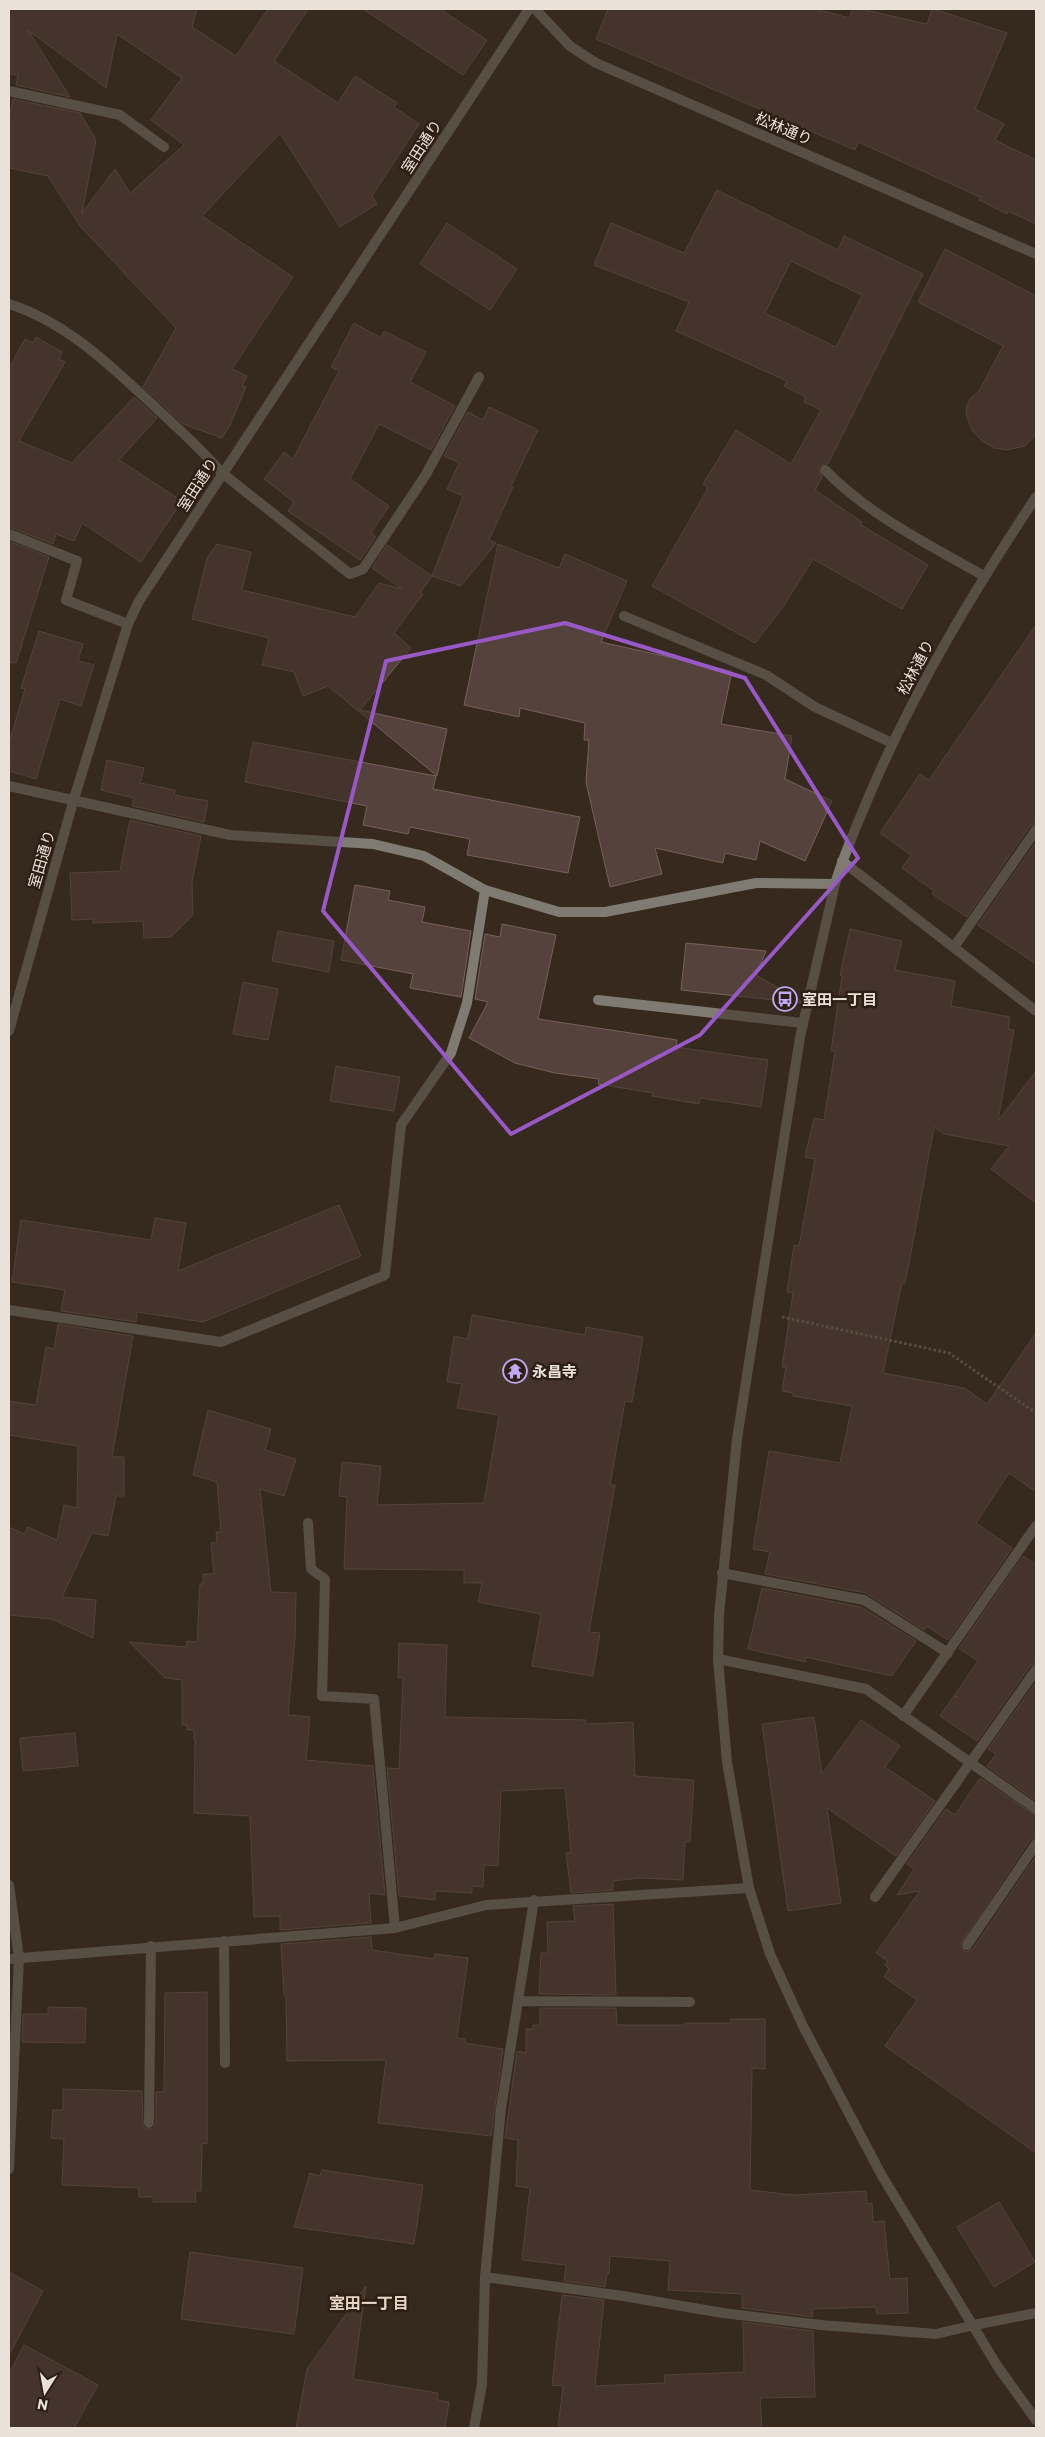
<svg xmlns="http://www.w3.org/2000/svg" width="1045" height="2437" font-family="Commissioner,'Noto Sans JP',sans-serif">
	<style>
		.building { fill: #56423c; stroke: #75605a; fill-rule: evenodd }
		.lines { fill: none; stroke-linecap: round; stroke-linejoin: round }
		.path { stroke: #80746a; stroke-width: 3; stroke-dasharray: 2.5 2.5; stroke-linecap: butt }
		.service { stroke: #7f7b73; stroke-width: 10 }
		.minor { stroke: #7f7b73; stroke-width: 10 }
		.tertiary { stroke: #7f7b73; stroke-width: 10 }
		.marked { fill: none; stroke: #9759c6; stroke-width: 4; stroke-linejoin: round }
		.labels { text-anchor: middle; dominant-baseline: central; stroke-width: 5; stroke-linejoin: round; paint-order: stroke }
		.street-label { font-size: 15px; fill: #eae1d9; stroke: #2d1f14 }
		.poi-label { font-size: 15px; font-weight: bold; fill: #eae1d9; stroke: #2d1f14; text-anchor: start }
		.neighbourhood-label { font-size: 16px; font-weight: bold; fill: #e6d4c5; stroke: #2d1f14 }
	</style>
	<rect width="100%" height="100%" fill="#37291d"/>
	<path class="building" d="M9,9H197L192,27L236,56L268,9H308L274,61L338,103L355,76L397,103L394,107L419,124L372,196L377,204L340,227L280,133L202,216L293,277L232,369L247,376L242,386L246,387L230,425L222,438L183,424L143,387L176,328L80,226L48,176L9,168V119L13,99L80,113L96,140L82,213L115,169L130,193L184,145L151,120L182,78L117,34L106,88L28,30L70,97L16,85L18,75L9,74Z
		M363,9H440L487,40L463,75Z
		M608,9H814L850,18L852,9H861L927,24L932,9H934L1007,33L975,109L1004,124L995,140L1036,160V224L1008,211L1007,214L979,200L980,197L858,142L855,150L596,39Z
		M717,190L838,250L844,236L923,274L828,464H823L818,468L822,477L815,490L862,522L861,525L928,565L902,609L813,559L783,607L755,643L652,586L708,488L703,484L736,430L791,464L821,410L804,402L806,397L784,386L787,381L676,331L689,302L594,265L611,223L684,253ZM791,261L862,295L836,347L765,313Z
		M447,223L517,269L490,310L420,264Z
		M945,249L1036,296V434L1025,446L1007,450L994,448L982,441L972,430L967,417L966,408L970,399L979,391L1003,346L918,302Z
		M354,323L381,338L384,331L426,352L410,382L455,406L431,450L379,424L350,479L389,506L371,533L376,537L360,560L288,511L294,502L264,479L284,452L293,459L339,371L331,367Z
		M36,337L62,352L59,359L65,362L19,441L72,463L134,397L157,418L119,460L182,501L141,562L82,523L74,541L56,534L53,544L9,527V368L25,339L33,343Z
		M489,407L538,430L511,486L513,487L489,540L496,543L461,586L432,576L463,496L447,489L459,463L444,456L468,412L483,420Z
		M9,541L49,557L16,663L9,662Z
		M217,544L251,552L242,590L355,617L379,583L402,589L372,568L387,545L432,576L420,593L423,594L394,633L411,648L360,710L447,729L437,776L328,686L303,696L294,672L262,665L269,638L192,619L207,558Z
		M498,544L559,568L565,554L627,581L601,642L732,671L721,724L792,736L785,779L832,801L805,861L760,841L756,860L725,853L723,863L655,848L662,874L610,887L586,782L589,740H584L585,723L520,708L519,717L464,705Z
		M1036,625V823L1030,826L967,917L932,894L934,891L902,868L911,855L880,833L920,774L929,780Z
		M39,631L83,644L78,661L94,665L81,706L60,699L36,779L9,771L11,763H9V743L25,689L21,688Z
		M253,742L436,776L433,789L580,817L568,873L467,855L470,839L410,827L408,834L363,825L367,806L245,782Z
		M107,760L144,768L140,783L175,790L174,795L208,801L204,822L132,806L134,798L101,790Z
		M130,820L201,836L192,882L193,915L171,937L144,938L143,921L93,923V919L72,920L70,873L120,871Z
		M1036,842V964L978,925Z
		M355,885L390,891L388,900L425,907L422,922L471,931L461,997L410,988L413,974L341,960Z
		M502,924L556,935L538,1019L677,1040L676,1047L768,1060L761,1107L700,1098L699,1104L652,1096L653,1093L598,1084L599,1079L555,1073L515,1063L469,1038L488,1002L475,999L485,934L500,937Z
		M850,929L902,941L895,970L955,981L951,1006L1010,1017L1008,1029L1014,1030L998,1121L1036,1071V1203L991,1169L1009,1146L944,1134L934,1127L909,1264L905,1283H902L883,1373L964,1388L987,1404L1036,1333V1492L1009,1473L976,1523L1012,1548L948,1640L927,1626L924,1630L866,1593L765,1574L770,1552L753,1549L769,1451L840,1463L852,1406L793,1396V1393L782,1391L786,1367H782L793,1293L787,1292L794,1245L799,1246L815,1159L805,1157L814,1118L824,1120L835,1051H831L842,976L840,975Z
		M278,931L334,941L329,972L272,961Z
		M686,943L766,951L756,975L801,1001V1003L681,990Z
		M243,982L278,989L268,1040L233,1034Z
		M336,1066L400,1077L394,1111L330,1101Z
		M339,1205L361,1256L203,1322L137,1312L136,1322L61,1311L65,1290L12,1282L21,1220L151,1240L155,1218L186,1223L178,1271Z
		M472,1315L585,1335L586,1327L643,1337L632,1402L625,1401L610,1485H615L589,1632L600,1633L593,1676L532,1666L541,1614L478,1602L482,1583H464V1570L344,1569L347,1497L339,1496L342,1462L381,1466L377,1505L484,1503L499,1415L457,1408L462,1384L447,1382L454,1336L468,1339Z
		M58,1324L133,1336L112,1457H124V1496H116L108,1536L92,1533L62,1597L96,1600L93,1638L52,1619L9,1615V1527L24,1534L28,1527L57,1540L64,1505L77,1508L78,1446L9,1435V1401L36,1405L46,1347L54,1349Z
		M208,1410L271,1429L265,1450L296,1459L284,1496L260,1489L271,1592L296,1593L295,1638L288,1715L310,1717L306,1760L373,1766L385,1895L369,1893L371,1923L280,1930V1916L254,1917L250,1816L194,1813L195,1740H194V1730H187V1725H182V1680L165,1678L129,1642L186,1647L187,1641L197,1642L200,1584H203V1574H214L211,1543L217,1542L216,1532H221L217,1482L193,1475Z
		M1023,1556L1036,1565V1663L1030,1666L977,1741L940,1716L953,1697H957L954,1696L978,1661L959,1648Z
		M762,1588L861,1607L916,1641L892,1676L805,1657L806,1662L748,1649Z
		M399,1643L447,1645L445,1717L586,1720L585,1724L633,1722L635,1776L694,1780L690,1842H685L683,1880L641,1878L613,1881V1890L571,1893L566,1853L571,1852L565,1788L501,1791L498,1866L484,1865L483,1887L472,1886V1893L435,1891V1900L399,1896L387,1768L399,1769L403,1678H398Z
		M1036,1682V1801L987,1766L996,1754L988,1749Z
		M814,1717L822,1774L861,1720L900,1746L885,1767L935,1801L896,1856L827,1808L841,1903L788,1911L762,1724Z
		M75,1733L78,1766L23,1771L20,1738Z
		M980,1778L1036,1816V1837L1030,1840L960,1945L966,1952L973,1949L1036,1856V2153L885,2046L917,2000L884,1977L889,1969L885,1965L888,1961L876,1953L920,1891L897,1895L914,1869L907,1864L946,1809L955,1815Z
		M613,1904L616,1995L539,1994L541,1953H548L547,1922L575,1921L573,1906Z
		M371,1937L372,1950L434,1959L435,1954L468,1958L457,2038L465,2039V2043L503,2049L491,2136L378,2123L386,2060L287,2061L286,1995H284L281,1944Z
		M207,1992V2144L202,2143L201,2191H195L196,2202H153L154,2197H139V2188L62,2185L64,2139L51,2138L53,2110H63V2089L142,2091L143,2126L146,2129H153L156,2123V2092H164L165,1993Z
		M48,2007L86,2008L85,2043L22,2042L23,2014H48Z
		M540,2008H616L617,2025H685V2023H731V2019H765V2069L752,2068L750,2190L794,2195L866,2191L867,2204L872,2203L873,2222L884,2221L890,2279L907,2278L908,2313L877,2314L876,2307L812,2309L813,2317L742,2308V2294L668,2290L670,2261L610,2256L609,2274H607L605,2287L564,2281L566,2265L522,2260L530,2188L516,2186L518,2140L505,2138L517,2051L526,2053V2029H533V2025H540Z
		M322,2170L423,2185L414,2244L294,2227L310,2173L320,2176Z
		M999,2202L1035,2262L994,2287L957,2227Z
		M190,2252L303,2268L294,2334L181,2319Z
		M9,2272L43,2291L9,2355Z
		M366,2286L353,2379L438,2393L437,2400L449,2402L445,2428H296L307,2369Z
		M562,2295L604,2300L595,2386L665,2383L664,2375L744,2372L743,2322L813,2331L815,2397L760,2398L762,2428H558L563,2386L552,2385Z
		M24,2345L98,2385L74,2428H9V2374Z"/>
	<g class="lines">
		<path class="path" d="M782,1317L949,1353L1036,1413"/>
		<path class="service" d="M222,473L350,574L363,569L425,476L479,377
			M9,534L77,561L66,600L128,624
			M954,947L1036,830
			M598,1000L803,1023
			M9,1310L221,1342L385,1275L401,1125L451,1053L467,1003L485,890
			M224,1941L225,2063
			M518,2001L690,2002
			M149,2123L151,1946
			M485,2277L623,2296L723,2313L821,2325L936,2334L974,2325
			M474,2428L482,2384L485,2277L501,2108L534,1900"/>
		<path class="minor" d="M9,91L120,115L164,147
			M9,304C66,322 111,366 154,406C178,428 201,449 222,473
			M825,470C870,516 928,544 984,576
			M624,616L766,675L815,707L892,743
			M9,786L230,835L373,844L424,856L485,890L559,912H605L756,883L835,884
			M308,1523L311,1569L325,1579L322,1696L374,1699L395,1928
			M722,1573L864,1600L948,1653
			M718,1659L866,1689L1036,1809
			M903,1716L1036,1526
			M9,1885L19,1958L9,2169
			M875,1897L1036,1670
			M967,1945L1036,1844
			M9,1959L395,1928L486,1905L749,1888
			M974,2325L1036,2313"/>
		<path class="tertiary" d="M535,9L570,46L596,63L1036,254
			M1036,497C973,592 914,690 869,796C857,825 844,854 835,884L800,1037L737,1439L719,1615L718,1659L727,1762L749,1888L770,1954L803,2026L882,2176L998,2367L1036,2420
			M842,861L1036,1011
			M9,1031L73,802L128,624L139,601L529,9"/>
	</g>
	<path d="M0 0H1045V2437H0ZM565,623L745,678L858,858L700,1035L511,1134L323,911L386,661Z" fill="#37291d" fill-opacity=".55" fill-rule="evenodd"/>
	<path class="marked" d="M565,623L745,678L858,858L700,1035L511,1134L323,911L386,661Z"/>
	<defs>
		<g id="bus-ring" transform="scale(1.25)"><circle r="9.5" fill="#2d1f14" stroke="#c1a8f3" stroke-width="1.5"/><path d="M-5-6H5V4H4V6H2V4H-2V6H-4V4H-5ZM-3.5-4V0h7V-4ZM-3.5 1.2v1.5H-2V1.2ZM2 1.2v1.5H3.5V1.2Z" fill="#c1a8f3"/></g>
		<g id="temple-ring" transform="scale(1.25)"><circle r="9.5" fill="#2d1f14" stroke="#c1a8f3" stroke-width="1.5"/><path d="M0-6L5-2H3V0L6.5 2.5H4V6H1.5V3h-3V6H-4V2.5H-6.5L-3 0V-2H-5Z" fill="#c1a8f3"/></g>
	</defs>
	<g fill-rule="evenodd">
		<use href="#bus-ring" x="785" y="999"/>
		<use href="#temple-ring" x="515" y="1371"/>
	</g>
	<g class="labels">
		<g class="street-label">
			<text transform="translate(784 128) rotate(23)">松林通り</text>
			<text transform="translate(421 146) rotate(-57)">室田通り</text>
			<text transform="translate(197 484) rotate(-57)">室田通り</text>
			<text transform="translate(915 667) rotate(-62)">松林通り</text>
			<text transform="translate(41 859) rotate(-74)">室田通り</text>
		</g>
		<g class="poi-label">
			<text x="802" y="999">室田一丁目</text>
			<text x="532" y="1371">永昌寺</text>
		</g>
		<g class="neighbourhood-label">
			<text x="369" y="2302">室田一丁目</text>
		</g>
	</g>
	<rect width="1045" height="2437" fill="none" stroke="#eae1d9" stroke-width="20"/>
	<g transform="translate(45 2392) rotate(191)" stroke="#2d1f14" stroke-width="4" paint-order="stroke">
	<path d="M0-4L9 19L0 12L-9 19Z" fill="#eae1d9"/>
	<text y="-8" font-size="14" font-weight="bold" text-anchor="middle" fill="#eae1d9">N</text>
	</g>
</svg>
